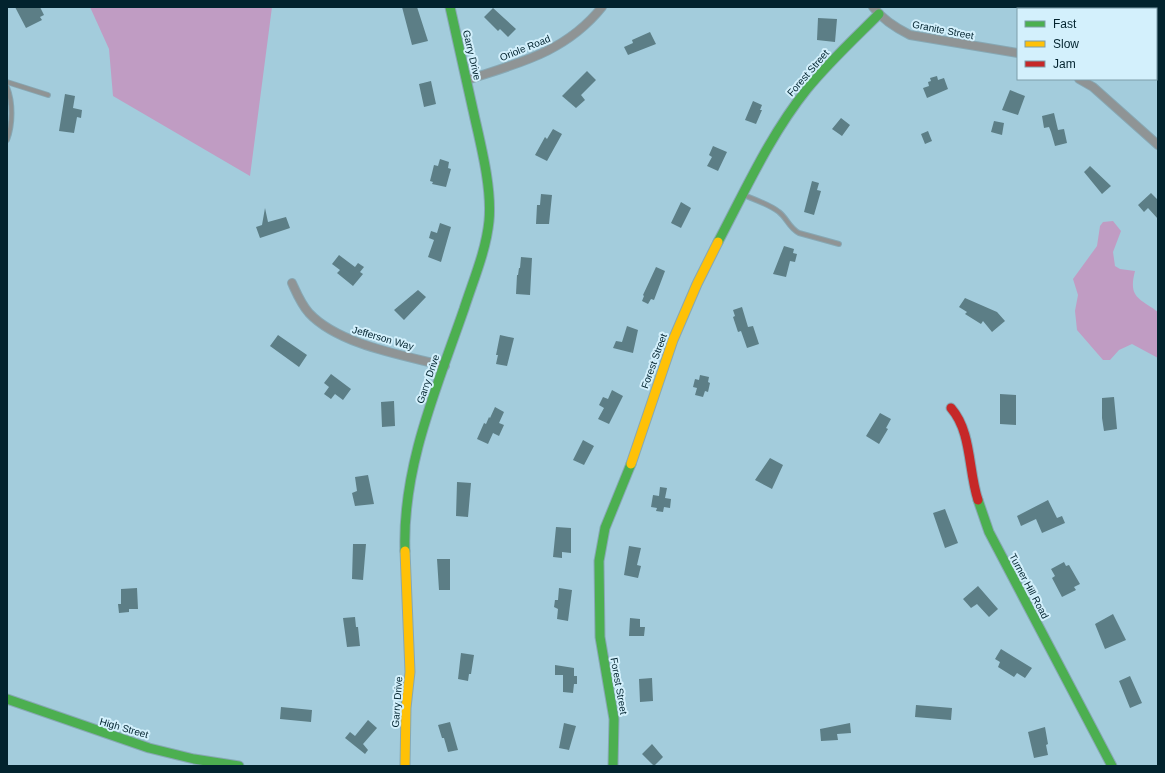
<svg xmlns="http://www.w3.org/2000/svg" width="1165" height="773" font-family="Arial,sans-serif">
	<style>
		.green { fill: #c09cc3 }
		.building { fill: #5c7e86 }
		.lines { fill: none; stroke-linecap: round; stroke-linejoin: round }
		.lane-casing { stroke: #87a8b4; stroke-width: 6 }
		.street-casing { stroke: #87a8b4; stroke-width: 10 }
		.fast-casing { stroke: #87a8b4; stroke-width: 11 }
		.slow-casing { stroke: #87a8b4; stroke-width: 11 }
		.jam-casing { stroke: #87a8b4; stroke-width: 11 }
		.lane { stroke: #8f9495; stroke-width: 4 }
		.street { stroke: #8f9495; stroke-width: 8 }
		.fast { stroke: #4caf50; stroke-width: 9 }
		.slow { stroke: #ffc107; stroke-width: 9 }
		.jam { stroke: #c62828; stroke-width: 9 }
		.labels { text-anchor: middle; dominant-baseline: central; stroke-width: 4; stroke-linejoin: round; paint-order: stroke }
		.street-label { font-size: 10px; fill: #02232e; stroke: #d3f0fc }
	</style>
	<rect width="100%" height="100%" fill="#a3ccdc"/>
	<path class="green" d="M90,7H272L250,176L113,96L109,49Z
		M1113,221L1121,231L1113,252L1115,266L1120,269L1135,271C1128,298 1139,298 1158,312V358L1132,344L1119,350L1110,360H1103L1077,330L1075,311L1078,295L1073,279L1097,246L1100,226L1103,222Z"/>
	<path class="building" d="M15,7H40L44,15L40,17L42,20L26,28Z
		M402,7H417L428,41L412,45Z
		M493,8L516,29L508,37L500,29L498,31L484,17Z
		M818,18L837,19L835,42L817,40Z
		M650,32L656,44L628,55L624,47L633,43L632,40Z
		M587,71L596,80L581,95L585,100L576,108L562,96Z
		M937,76L938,80L944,78L948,89L927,98L923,88L929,86L928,82L931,81L930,78Z
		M431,81L436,104L424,107L419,84Z
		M1010,90L1025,96L1018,115L1002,110Z
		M65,94L75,96L73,108L82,110L81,118L77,117L74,133L59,131Z
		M753,101L762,105L760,110H762L756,124L745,120Z
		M1054,113L1058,130L1064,129L1067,143L1055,146L1051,132L1049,127L1044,128L1042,116Z
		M841,118L850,125L842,136L832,129Z
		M994,121L1004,123L1002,135L991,132Z
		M553,129L562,134L547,161L535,155L545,137L547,139Z
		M928,131L932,141L925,144L921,134Z
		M713,146L727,152L718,171L707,166L712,157L709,155Z
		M440,159L449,162L448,168L451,169L446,187L432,184L433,182L430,181L434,165L438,166Z
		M1090,166L1111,186L1102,194L1084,172Z
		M812,181L819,183L817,190L821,191L814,215L804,212Z
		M1151,193L1158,200V219L1148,208L1144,212L1138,205Z
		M541,194L552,195L549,224H536L537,205H540Z
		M681,202L691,208L681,228L671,223Z
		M265,208L268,222L286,217L290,228L260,238L256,227L262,225Z
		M440,223L451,227L441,262L428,257L434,240L429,238L431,231L437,233Z
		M784,246L794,249L793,253L797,254L795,262L790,261L786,277L773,274Z
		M339,255L355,267L358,263L364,267L360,272L363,274L353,286L337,273L340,270L332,264Z
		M521,257L532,258L530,295L516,294L517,275H518L519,268H520Z
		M656,267L665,271L654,300L651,299L648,304L642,301L644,296L643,295Z
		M418,290L426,297L404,320L394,310Z
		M965,298L997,312L1005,321L992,332L983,321L981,324L965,314L967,312L959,307Z
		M742,307L748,327L753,326L759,344L747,348L741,331L738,332L733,317L735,316L733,310Z
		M627,326L638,330L633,353L613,348L616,341L622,342Z
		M278,335L307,355L299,367L270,346Z
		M500,335L514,338L507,366L496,364L498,355H496Z
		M331,374L351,389L343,400L335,394L331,399L324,394L329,387L324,383Z
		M700,375L709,377L708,382L710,383L708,392L705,391L703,397L695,395L697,388L693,387L695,379L699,380Z
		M612,390L623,396L609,424L598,419L604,408L599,405L603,397L608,399Z
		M1000,394L1016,395V425L1000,424Z
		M1114,397L1117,429L1104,431L1102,418V398Z
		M394,401L395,426L382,427L381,402Z
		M495,407L504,412L499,423L504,425L499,436L493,433L488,444L477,439L484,423L486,424L489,417L490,418Z
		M880,413L891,419L886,428L888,429L879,444L866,436Z
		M583,440L594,446L584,465L573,460Z
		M770,458L783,465L772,489L755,480Z
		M368,475L374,504L355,506L352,493L357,491L355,477Z
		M457,482L471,483L468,517L456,516Z
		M660,487L667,488L665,498L671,499L670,508L664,507L663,512L656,511L657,508L651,507L653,495L659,496Z
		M1048,500L1057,518L1062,516L1065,523L1042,533L1036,519L1021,526L1017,516Z
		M945,509L958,543L945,548L933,513Z
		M556,527L571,528V553L562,552V558L553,557Z
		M353,544H366L363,580L352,579Z
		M629,546L641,548L637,565L641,566L638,578L624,575Z
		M437,559H450V590H439Z
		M1064,562L1066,566L1069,565L1080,584L1074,587L1076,590L1062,597L1052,578L1055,576L1051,569Z
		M978,586L998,609L989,617L977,604L971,608L963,599Z
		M137,588L138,609H129V612L119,613L118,604H121V589Z
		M559,588L572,590L568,621L557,619L558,609L554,607L555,600H558Z
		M1113,614L1126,640L1105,649L1095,624Z
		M355,617L356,627H358L360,646L347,647L343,618Z
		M630,618L640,619V627H645L644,636H629Z
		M1001,649L1032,668L1025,678L1017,673L1014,677L998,667L1000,662L995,659Z
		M461,653L474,655L471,674H469L468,681L458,679Z
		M555,665L574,668V676H577V684H574L573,693L563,692V675H555Z
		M1130,676L1142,703L1130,708L1119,681Z
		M652,678L653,701L640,702L639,679Z
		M916,705L952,708L951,720L915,717Z
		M281,707L312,710L311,722L280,719Z
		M368,720L377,728L363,744L368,750L365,754L345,738L350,732L355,736Z
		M450,722L458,750L448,752L444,738H442L438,725Z
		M564,723L576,726L569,750L559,748Z
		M850,723L851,733L837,734L838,740L821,741L820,729Z
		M1045,727L1048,744L1046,745L1048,755L1034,758L1028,732Z
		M652,744L663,757L654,766L642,754Z"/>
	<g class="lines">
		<g class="lane-casing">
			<path id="lane" d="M7,82L48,95
				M7,87C13,102 13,124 7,140
				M744,195C755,200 769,204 779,212C787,218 789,228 799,233L839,244"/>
		</g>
		<g class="street-casing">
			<path id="street" d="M873,7C883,20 896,28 910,35L1018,53
				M1079,79L1093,87L1158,145
				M467,80C519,63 566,52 602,7
				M292,283C297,294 301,304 309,313C339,345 403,355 445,366"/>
		</g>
		<g class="fast-casing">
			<path id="fast" d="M718,242C745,191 770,135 807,89C829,62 855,38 879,14
				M978,500L989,532L1112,766
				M405,551C402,467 437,387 464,309C473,281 486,251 489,221C492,190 482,150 475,119C467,82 458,44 450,7
				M7,699L149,748L194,759L239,766
				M613,766L614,719L600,637L599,561L605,528L631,464"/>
		</g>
		<g class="slow-casing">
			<path id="slow" d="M631,464L673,340L697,284L718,242
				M405,766L406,708L410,672L405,551"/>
		</g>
		<g class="jam-casing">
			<path id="jam" d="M951,408C972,432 968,470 978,500"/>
		</g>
		<use href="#lane" class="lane"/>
		<use href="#street" class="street"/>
		<use href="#fast" class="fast"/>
		<use href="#slow" class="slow"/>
		<use href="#jam" class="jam"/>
	</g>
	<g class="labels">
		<g class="street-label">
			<text transform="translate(943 30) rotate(11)">Granite Street</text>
			<text transform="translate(525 48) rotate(-22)">Oriole Road</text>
			<text transform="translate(472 55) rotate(77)">Garry Drive</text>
			<text transform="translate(808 73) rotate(-49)">Forest Street</text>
			<text transform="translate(383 338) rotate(16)">Jefferson Way</text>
			<text transform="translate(654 361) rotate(-70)">Forest Street</text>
			<text transform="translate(428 379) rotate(-71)">Garry Drive</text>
			<text transform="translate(1029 586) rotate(62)">Turner Hill Road</text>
			<text transform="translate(619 686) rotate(80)">Forest Street</text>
			<text transform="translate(397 702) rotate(-86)">Garry Drive</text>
			<text transform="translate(124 728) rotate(16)">High Street</text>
		</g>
	</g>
	<rect width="1165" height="773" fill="none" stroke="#02232e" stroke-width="16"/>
	<rect x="1017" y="8" width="140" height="72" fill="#d3f0fc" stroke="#7f9eaa"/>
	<rect x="1025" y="21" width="20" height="6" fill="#4caf50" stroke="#7f9eaa"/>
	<text x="1053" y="28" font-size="12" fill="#02232e">Fast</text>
	<rect x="1025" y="41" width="20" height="6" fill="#ffc107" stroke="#7f9eaa"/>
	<text x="1053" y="48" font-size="12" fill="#02232e">Slow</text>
	<rect x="1025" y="61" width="20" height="6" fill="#c62828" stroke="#7f9eaa"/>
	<text x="1053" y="68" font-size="12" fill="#02232e">Jam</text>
</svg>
